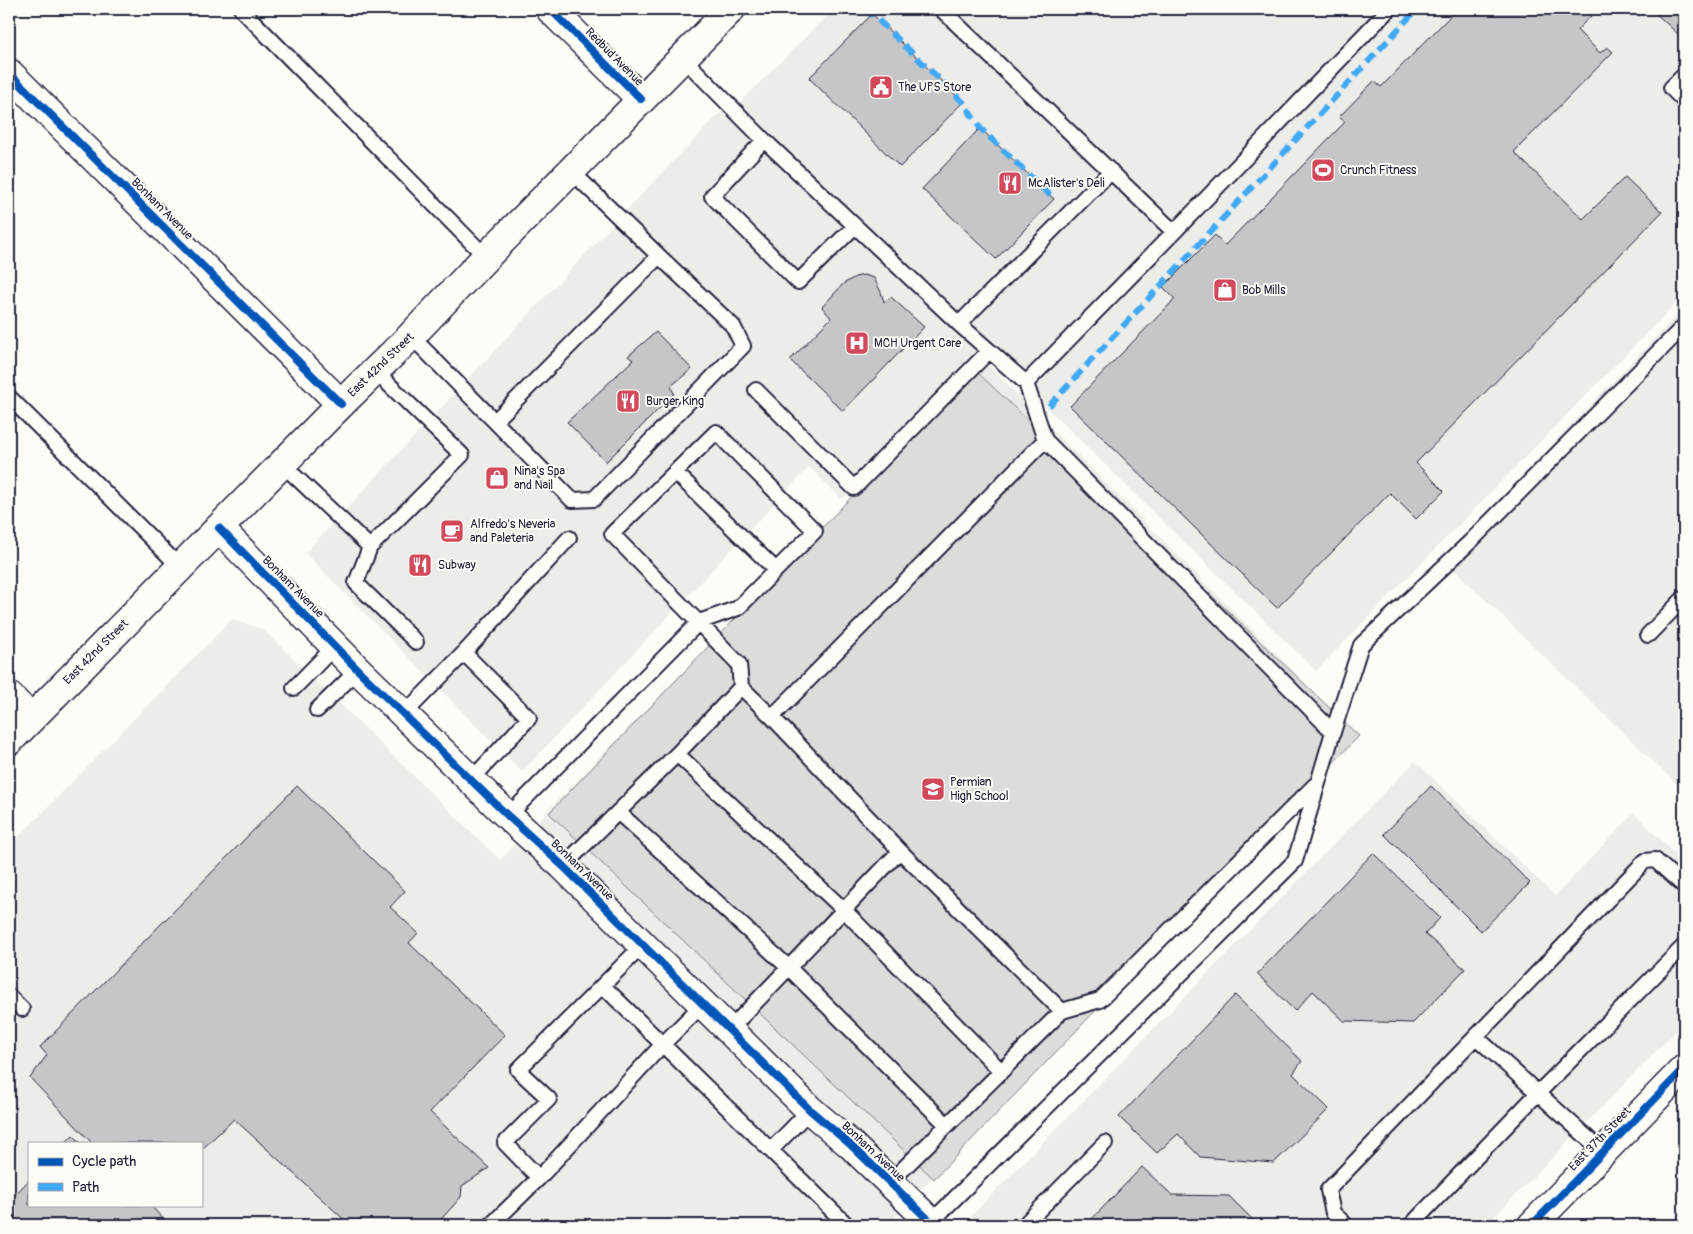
<svg xmlns="http://www.w3.org/2000/svg" width="1693" height="1234" font-family="Pangolin,sans-serif">
	<style>
		.built { fill: #ecece9; fill-rule: evenodd }
		.green { fill: #dddcdb; stroke: #807f8b }
		.building { fill: #c6c6c8; stroke: #22223b }
		.lines { fill: none; stroke-linecap: round; stroke-linejoin: round }
		.lane-casing { stroke: #22223b; stroke-width: 18 }
		.street-casing { stroke: #22223b; stroke-width: 31 }
		.highway-casing { stroke: #22223b; stroke-width: 31 }
		.lane { stroke: #fdfcf7; stroke-width: 14 }
		.street { stroke: #fdfcf7; stroke-width: 28 }
		.highway { stroke: #fdfcf7; stroke-width: 28 }
		.quiet { stroke: #3fa9f5; stroke-width: 6; stroke-dasharray: 12 6; stroke-linecap: butt }
		.cycleway-casing { stroke: #fdfcf7; stroke-width: 11 }
		.cycleway { stroke: #0057b8; stroke-width: 8 }
		.labels { text-anchor: middle; dominant-baseline: central; stroke-width: 4; stroke-linejoin: round; paint-order: stroke }
		.street-label { font-size: 12px; fill: #22223b; stroke: #fdfcf7 }
		.poi-label { font-size: 12px; fill: #22223b; stroke: #fdfcf7; text-anchor: start }
	</style>
	<rect width="100%" height="100%" fill="#fdfcf7"/>
	<filter id="ink" filterUnits="userSpaceOnUse"><feTurbulence type="fractalNoise" baseFrequency=".02" numOctaves="2"/><feDisplacementMap in="SourceGraphic" scale="10" xChannelSelector="R" yChannelSelector="G"/><feConvolveMatrix kernelMatrix="1 2 1 2 8 2 1 2 1" color-interpolation-filters="sRGB"/></filter>
	<g filter="url(#ink)">
		<path class="built" d="M834,9H1684V295L1316,671L737,105Z
			M732,101L988,353L842,499L809,467L522,772L305,553L654,181Z
			M1684,308V791L1442,558Z
			M985,362L1352,730L888,1225H9V847L232,619L264,630L500,860ZM29,1143H201V1205H29Z
			M1415,761L1555,896L1634,813L1684,863V1023L1486,1225H980L971,1216Z"/>
		<path class="green" d="M974,369L1359,736L934,1179L549,813Z"/>
		<path class="building" d="M1457,9H1598L1577,30L1600,53L1607,47L1613,52L1514,152L1583,219L1625,177L1662,212L1416,463L1444,491L1416,519L1390,493L1277,608L1070,406L1175,299L1163,287L1215,235L1225,245L1345,122L1339,117L1374,81L1381,87Z
			M1651,9H1684V34L1681,37Z
			M872,14L963,102L900,167L809,78Z
			M980,128L1054,199L996,259L922,189Z
			M864,275L874,278L881,292L884,302L891,297L924,327L843,411L790,360L831,318L822,307L843,284L855,277Z
			M656,332L692,369L671,386L674,394L606,462L567,422L633,360L628,356Z
			M297,786L405,891L390,907L418,933L409,943L505,1035L430,1112L489,1168L462,1186L461,1197L436,1225H350L234,1119L201,1150V1143H92L30,1078L47,1055L40,1047Z
			M1431,786L1530,883L1481,931L1384,834Z
			M1373,853L1440,918L1425,934L1465,969L1413,1023L1344,1021L1313,991L1295,1011L1257,974Z
			M1235,995L1302,1061L1293,1074L1329,1109L1274,1163L1200,1157L1178,1134L1157,1153L1119,1117Z
			M73,1135L81,1143H65Z
			M1142,1167L1172,1195L1229,1196L1258,1225H1086Z
			M29,1180V1205H150L169,1225H9V1201Z"/>
		<g class="lines">
			<g class="lane-casing">
				<path id="lane" d="M241,9L486,257
					M941,9L1174,232
					M683,58L764,140L959,324L1026,383L1045,440
					M1684,75L1671,88L1684,101
					M764,140L712,196L798,282L855,226
					M959,324L1111,171
					M411,336L572,500L594,499L743,346L733,326L659,256
					M1026,383L1174,232L1389,9
					M756,390L854,488L989,351
					M9,397L180,567
					M495,421L659,256L571,171
					M282,464L370,547L462,455L375,371
					M676,473L776,570
					M370,547L356,583L416,642
					M1648,635L1684,598
					M464,653L569,538
					M294,688L335,646
					M317,710L358,670
					M404,714L464,653L529,718L471,780
					M772,717L1045,440L1333,732
					M677,754L843,909L1001,1071
					M618,812L788,967L947,1125
					M508,816L699,622L738,608L815,531L716,432L612,534L739,664L741,687L772,717L900,851L1062,1011L889,1183
					M563,866L677,754L741,687
					M603,986L847,1225
					M9,996L22,1009
					M1062,1011L1100,1000L1315,785
					M730,1029L900,851
					M1476,1037L1603,1152
					M771,1150L810,1110
					M539,1178L663,1044L703,1004
					M491,1225L539,1178L505,1143L549,1099L518,1070L643,945
					M928,1225L1295,861L1333,732L1361,645L1472,540L1684,326
					M1024,1225L1105,1143
					M1346,1225L1333,1213L1328,1190L1645,861L1655,860L1684,886
					M1411,1225L1538,1093L1684,946"/>
			</g>
			<g class="street-casing">
				<path id="street" d="M550,9L641,99
					M9,73L341,404
					M219,528L358,670L508,816L563,866L810,1110L851,1145L934,1225
					M9,696L31,718
					M1532,1225L1684,1069"/>
			</g>
			<g class="highway-casing">
				<path id="highway" d="M9,741L341,404L411,336L486,257L731,9"/>
			</g>
			<use href="#lane" class="lane"/>
			<use href="#street" class="street"/>
			<use href="#highway" class="highway"/>
			<path class="quiet" d="M864,9L872,14L963,102L980,128L1054,199
				M1049,406L1417,9"/>
			<g class="cycleway-casing">
				<path id="cycleway" d="M550,9L641,99
					M9,73L341,404
					M219,528L358,670L508,816L563,866L810,1110L851,1145L934,1225
					M1532,1225L1684,1069"/>
			</g>
			<use href="#cycleway" class="cycleway"/>
		</g>
	</g>
	<defs>
		<g id="civic-square" transform="scale(1.25)"><rect x="-9" y="-9" width="18" height="18" rx="4" fill="#d1495b" stroke="#fdfcf7"/><path d="M-.6-6.5H3V-4.5H.6V-3L4-1V1h2V6H-6V1h2V-1L-.6-3ZM-1.2 2.5V6h2.4V2.5Z" fill="#fff"/></g>
		<g id="stadium-square" transform="scale(1.25)"><rect x="-9" y="-9" width="18" height="18" rx="4" fill="#d1495b" stroke="#fdfcf7"/><path d="M0-5a6.5 5 0 1 0 0 10a6.5 5 0 1 0 0-10ZM-3.5-1.8h7v3.6h-7Z" fill="#fff"/></g>
		<g id="restaurant-square" transform="scale(1.25)"><rect x="-9" y="-9" width="18" height="18" rx="4" fill="#d1495b" stroke="#fdfcf7"/><path d="M-5-6h1v4h1v-4h1v4h1v-4h1v5L-1.5 .5V6h-2V.5L-5-1ZM5-6V6H3V1.5H1.5Q1.5-4 5-6Z" fill="#fff"/></g>
		<g id="shop-square" transform="scale(1.25)"><rect x="-9" y="-9" width="18" height="18" rx="4" fill="#d1495b" stroke="#fdfcf7"/><path d="M-5-2.5h2.3a2.7 3.5 0 0 1 5.4 0H5L5.5 6h-11ZM-1.5-2.5h3a1.5 2.3 0 0 0-3 0Z" fill="#fff"/></g>
		<g id="hospital-square" transform="scale(1.25)"><rect x="-9" y="-9" width="18" height="18" rx="4" fill="#d1495b" stroke="#fdfcf7"/><path d="M-5-5h3v3.5h4V-5h3V5h-3V1.5h-4V5h-3Z" fill="#fff"/></g>
		<g id="cafe-square" transform="scale(1.25)"><rect x="-9" y="-9" width="18" height="18" rx="4" fill="#d1495b" stroke="#fdfcf7"/><path d="M-5.5-4.5H6V0H3Q3 3.5 0 3.5H-2.5Q-5.5 3.5-5.5 0ZM3-3.2v2h1.7v-2ZM-6 4.5H4V6H-6Z" fill="#fff"/></g>
		<g id="school-square" transform="scale(1.25)"><rect x="-9" y="-9" width="18" height="18" rx="4" fill="#d1495b" stroke="#fdfcf7"/><path d="M0-5L7-2L0 1L-7-2ZM-4 1L0 2.5L4 1V4Q0 6-4 4Z" fill="#fff"/></g>
	</defs>
	<g fill-rule="evenodd">
		<use href="#civic-square" x="881" y="87"/>
		<use href="#stadium-square" x="1323" y="170"/>
		<use href="#restaurant-square" x="1010" y="183"/>
		<use href="#shop-square" x="1225" y="290"/>
		<use href="#hospital-square" x="857" y="343"/>
		<use href="#restaurant-square" x="628" y="401"/>
		<use href="#shop-square" x="497" y="478"/>
		<use href="#cafe-square" x="452" y="531"/>
		<use href="#restaurant-square" x="420" y="565"/>
		<use href="#school-square" x="933" y="789"/>
	</g>
	<g class="labels">
		<g class="street-label">
			<text transform="translate(614 57) rotate(45)">Redbud Avenue</text>
			<text transform="translate(162 209) rotate(45)">Bonham Avenue</text>
			<text transform="translate(381 365) rotate(-44)">East 42nd Street</text>
			<text transform="translate(293 587) rotate(45)">Bonham Avenue</text>
			<text transform="translate(96 652) rotate(-45)">East 42nd Street</text>
			<text transform="translate(582 870) rotate(44)">Bonham Avenue</text>
			<text transform="translate(1600 1139) rotate(-46)">East 37th Street</text>
			<text transform="translate(873 1152) rotate(43)">Bonham Avenue</text>
		</g>
		<g class="poi-label">
			<text x="898" y="87">The UPS Store</text>
			<text x="1340" y="170">Crunch Fitness</text>
			<text x="1028" y="183">McAlister's Deli</text>
			<text x="1242" y="290">Bob Mills</text>
			<text x="874" y="343">MCH Urgent Care</text>
			<text x="646" y="401">Burger King</text>
			<text x="514" y="471">Nina's Spa<tspan x="514" dy="14">and Nail</tspan></text>
			<text x="470" y="524">Alfredo's Neveria<tspan x="470" dy="14">and Paleteria</tspan></text>
			<text x="438" y="565">Subway</text>
			<text x="950" y="782">Permian<tspan x="950" dy="14">High School</tspan></text>
		</g>
	</g>
	<rect width="1693" height="1234" fill="none" stroke="#fdfcf7" stroke-width="30"/>
	<rect x="15" y="15" width="1663" height="1204" fill="none" stroke="#22223b" stroke-width="2" filter="url(#ink)"/>
	<rect x="28" y="1142" width="175" height="65" fill="#fdfcf7" stroke="#a5a5ac"/>
	<rect x="38" y="1158" width="25" height="8" fill="#0057b8" stroke="#a5a5ac"/>
	<text x="72" y="1166" font-size="15" fill="#22223b">Cycle path</text>
	<rect x="38" y="1183" width="25" height="8" fill="#3fa9f5" stroke="#a5a5ac"/>
	<text x="72" y="1192" font-size="15" fill="#22223b">Path</text>
</svg>
